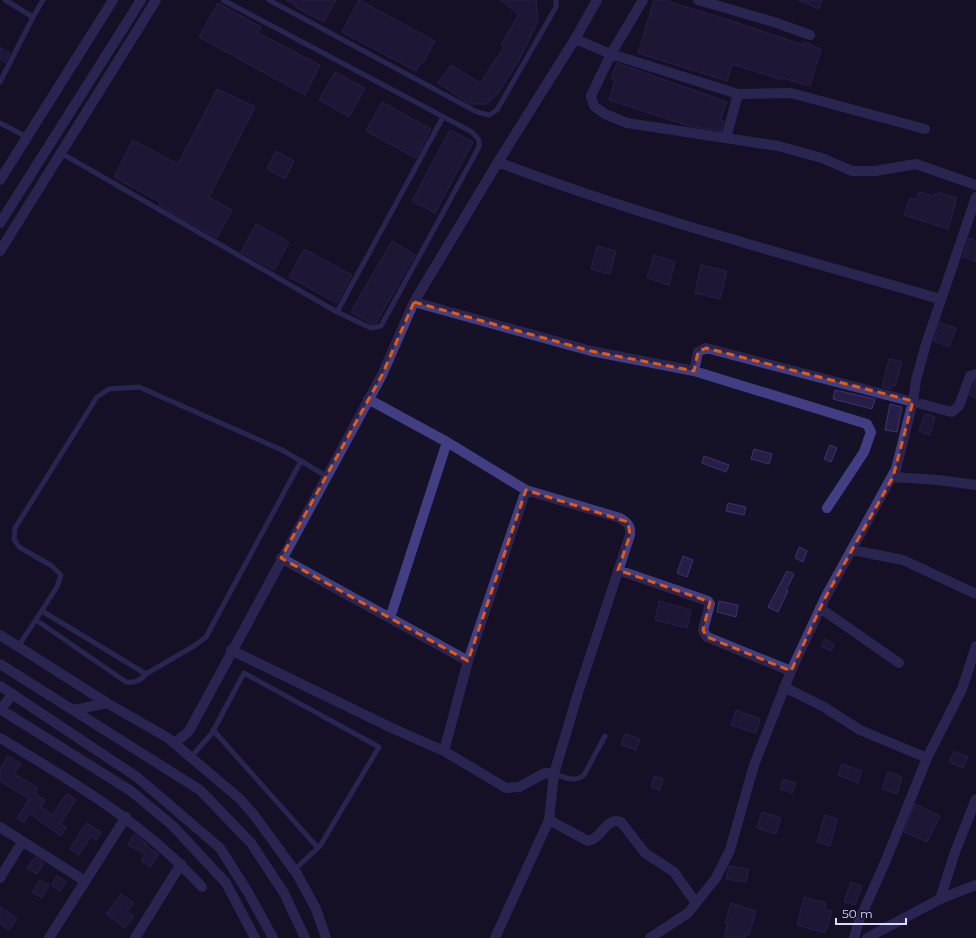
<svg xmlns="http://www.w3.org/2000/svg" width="976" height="938" font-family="Montserrat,sans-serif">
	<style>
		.building { fill: #271e46; stroke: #3f3171 }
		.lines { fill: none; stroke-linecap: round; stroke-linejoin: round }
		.service { stroke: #423e83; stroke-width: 5 }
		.minor { stroke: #423e83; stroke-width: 10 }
		.tertiary { stroke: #423e83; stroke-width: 10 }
		.marked { fill: none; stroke: #e8590c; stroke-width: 3; stroke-dasharray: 8 5; stroke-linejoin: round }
	</style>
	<rect width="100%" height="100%" fill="#151126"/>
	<path class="building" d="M286,0H336L324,22L295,7L296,5Z
		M359,0L435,41L423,63L421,62L416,71L342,32Z
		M500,0H536L538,21L518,62L498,93L487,104H470L438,83L451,65L480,83L504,47L501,45L519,14Z
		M654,0H670L669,2L720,17L804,45V42L813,45L812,46L821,49L810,86L782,78V80L732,64L727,81L638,53Z
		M798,0H822L819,9Z
		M218,3L261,27L258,33L320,65L305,95L199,37Z
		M0,47L10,53L5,63L0,59Z
		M617,63L727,102L720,120L724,121L721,131L689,126L609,100L615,80L611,78Z
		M335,72L365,88L349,117L319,100Z
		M217,89L255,107L209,197L232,210L217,238L159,205L160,202L114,177L133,140L178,164Z
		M382,102L431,129L416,158L366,131Z
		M450,130L473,142L435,213L412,201Z
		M276,151L294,161L285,179L267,169Z
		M919,192L933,196L934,194L937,195L938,192L957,198L948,229L904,215L910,198L916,200Z
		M256,224L289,242L274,270L241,252Z
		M969,238L976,241V262L963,257Z
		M392,241L415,255L376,323L372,324L351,312Z
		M597,246L616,251L610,274L591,269Z
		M304,249L352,275L337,303L289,277Z
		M654,255L675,262L669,285L647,278Z
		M701,265L727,271L720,299L695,293Z
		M940,323L956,328L949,347L934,341Z
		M889,359L902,362L895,386L892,385L891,389L882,387Z
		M975,381H976V398L970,396Z
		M835,390L875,399L872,409L833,399Z
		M890,404L902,407L897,432L885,430Z
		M925,414L935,417L930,435L919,431Z
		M830,445L837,448L831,462L824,459Z
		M754,449L772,454L769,464L751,459Z
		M704,456L729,465L726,472L702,463Z
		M728,503L746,507L744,515L726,511Z
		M799,547L807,551L803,562L795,558Z
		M683,556L693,560L687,577L677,573Z
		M787,571L794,574L786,590L788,591L778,612L768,607Z
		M659,601L691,610L687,628L655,620Z
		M719,601L738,605L736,617L717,612Z
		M825,639L834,644L831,651L821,646Z
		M736,710L760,719L756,733L731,725Z
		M625,734L640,739L636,750L621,745Z
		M954,751L968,757L963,768L949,762Z
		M8,756L21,764L14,774L38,788L35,794L45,800L41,807L52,815L67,793L76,800L60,824L66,827L61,836L29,813L24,823L17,818L29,799L0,781V769Z
		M842,764L862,771L858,783L838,775Z
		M888,772L902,777L897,794L882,789Z
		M654,776L663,779L660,790L651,787Z
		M783,779L796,783L792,793L780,789Z
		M915,804L940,816L927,842L904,832Z
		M762,812L781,818L776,834L757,828Z
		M825,815L837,819L830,846L817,842Z
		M86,823L101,832L96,840L91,837L79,855L70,849Z
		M134,834L147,844L145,845L159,854L151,867L141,861L145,854L128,845Z
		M35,857L44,863L37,874L27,868Z
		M729,866L749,869L746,882L726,879Z
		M57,876L66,882L60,891L51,885Z
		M40,880L49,885L42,898L32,892Z
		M851,882L862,886L855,905L844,902Z
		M121,894L134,903L127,912L134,916L125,928L106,914Z
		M804,897L826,903L824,909L832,911L825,933L797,925Z
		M731,903L756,911L749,935L746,934L745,938H724L728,924H725Z
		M0,907L17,918L9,930L0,924Z"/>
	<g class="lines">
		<path class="service" d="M5,0L33,17
			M269,0L477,112L489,115L497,110L556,7V0
			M0,82L33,17L43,0
			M0,123L27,137
			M61,153L337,312L371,328L381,326L479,147V140L472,132L223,0
			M337,312L443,117
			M301,461L326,476
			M42,611L146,674
			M18,647L57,587L61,575L52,566L19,547L14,539L15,528L97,397L109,389L139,387L282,450L301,461L206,637L194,646L146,674C140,681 135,683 126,682L36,620
			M213,730L318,848
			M191,757L212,733L244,673L379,747L320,846L294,870
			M554,774C564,777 575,783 584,775L605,736"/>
		<path class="minor" d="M597,0L575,39L498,162C642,217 792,256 940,299
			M643,0L611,54L591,96L594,106L605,114L627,123L778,146L822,158L852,171H875L916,164L976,185
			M698,0L774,22L810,35
			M575,39L611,54L738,94L791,93L925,129
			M726,138L738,94
			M0,251L156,0
			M414,302L498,162
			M694,371L698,352L706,348L952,412L959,406L970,376L976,374
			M368,399L447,442L526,490L620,518C628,523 631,526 630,535L578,693L554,774L549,820L495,938
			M893,477L938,480L976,485
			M852,550L903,560L976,594
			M281,558L468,661
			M618,570L708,601L710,604L703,630L707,637L791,671
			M820,608L899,663
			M390,618L447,442
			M0,635L107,703L168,738L240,799L254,815L297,874L316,909L326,938
			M231,650L394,729L444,751L506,788L519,787L545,773L554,774
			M784,687L824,707L860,730L927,758
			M0,709L131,791L173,826L226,883L255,938
			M1,709L13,694
			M74,710L107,703
			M0,738C72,781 145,824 202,887
			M175,743L189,731L382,375L414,302L591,351L694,371L867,424L871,432L864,452L827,508
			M444,751L468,661L526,490
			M549,820L588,841C602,839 606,816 621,822L645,853L674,872L696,903
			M0,827L85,881
			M0,878L22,842
			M940,899L955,852L976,799
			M49,938L126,817
			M135,938L181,864
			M650,938L688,913L716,878L730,850L754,765L791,671L825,598L896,469L913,401L916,380L926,344L976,197
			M854,938L859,921L886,860L927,758L962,689L976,646
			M867,938L940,899L976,885"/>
		<path class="tertiary" d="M0,180L113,0
			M0,223L141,0
			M0,664L200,790L251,843L284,893L305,938
			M0,686L137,777L220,848L249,894L273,938"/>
	</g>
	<path d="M0 0H976V938H0ZM414,302L591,351L694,371L698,352L706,348L913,401L893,477L825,598L791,671L707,637L703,630L710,602L618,570L630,535L628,522L526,490L468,661L281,558L382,375Z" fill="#151126" fill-opacity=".55" fill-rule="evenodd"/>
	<path class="marked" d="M414,302L591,351L694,371L698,352L706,348L913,401L893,477L825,598L791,671L707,637L703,630L710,602L618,570L630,535L628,522L526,490L468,661L281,558L382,375Z"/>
	<path d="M836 918v6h70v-6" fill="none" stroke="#ddd8fd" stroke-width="2"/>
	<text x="842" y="918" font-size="12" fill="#ddd8fd" stroke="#151126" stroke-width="3" paint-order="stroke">50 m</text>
</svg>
